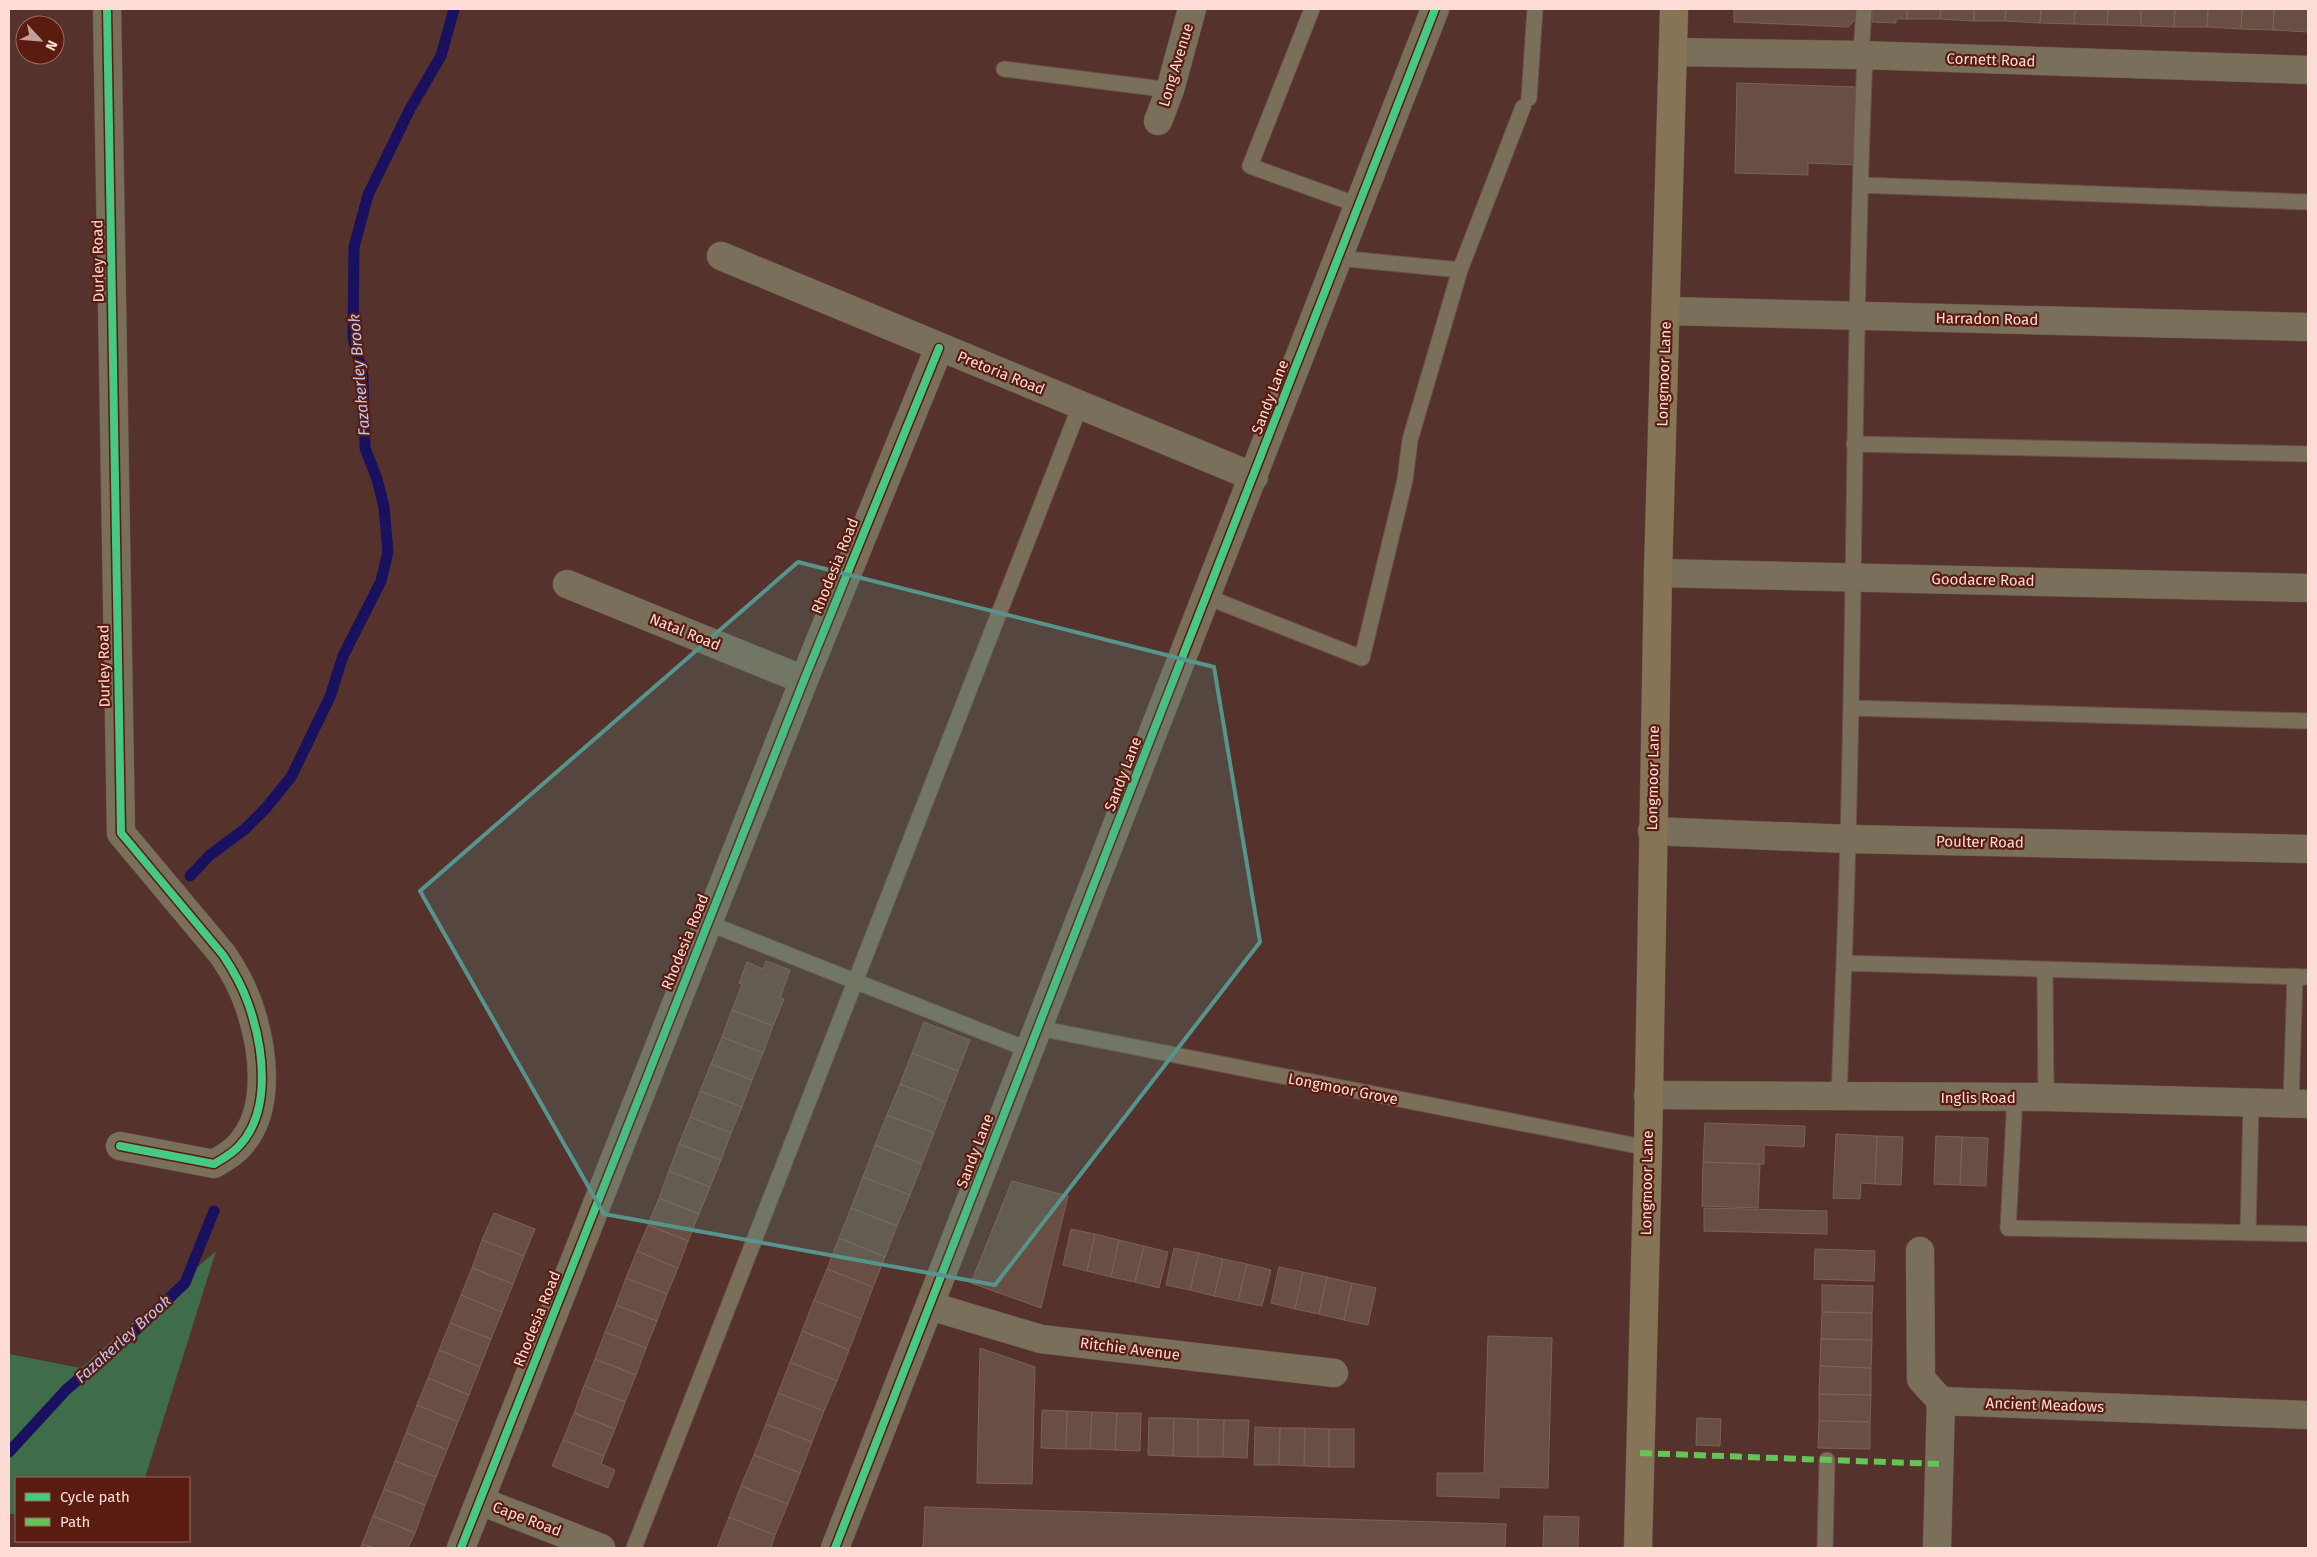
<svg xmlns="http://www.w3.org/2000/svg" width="2317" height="1557" font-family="'Fira Sans',sans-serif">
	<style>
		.green { fill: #3f6c49 }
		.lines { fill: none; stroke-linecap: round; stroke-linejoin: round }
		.stream { stroke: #19105f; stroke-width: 11 }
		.building { fill: #694e43; stroke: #7c6156 }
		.service-casing { stroke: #6c514a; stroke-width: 17 }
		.minor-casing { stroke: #6c514a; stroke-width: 29 }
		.primary-casing { stroke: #6c514a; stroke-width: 29 }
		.service { stroke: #7a6f5b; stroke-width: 15 }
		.minor { stroke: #7a6f5b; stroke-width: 28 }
		.primary { stroke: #857456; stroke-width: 28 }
		.quiet { stroke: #66c356; stroke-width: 6; stroke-dasharray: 12 6; stroke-linecap: butt }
		.cycleway-casing { stroke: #5a1c11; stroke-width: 11 }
		.cycleway { stroke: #46c982; stroke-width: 8 }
		.marked { fill: #56958d; fill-opacity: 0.2; stroke: #56958d; stroke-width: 4; stroke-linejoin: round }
		.labels { text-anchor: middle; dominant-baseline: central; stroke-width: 4.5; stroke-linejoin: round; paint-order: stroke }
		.street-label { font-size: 15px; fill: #fcdcd5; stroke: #5a1c11 }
		.water-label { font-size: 16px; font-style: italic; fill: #b8c5f4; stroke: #5a1c11 }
	</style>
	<rect width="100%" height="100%" fill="#55332c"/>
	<path class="green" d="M216,1251L145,1478H16V1514H9V1354L81,1368Z"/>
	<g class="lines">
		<path class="stream" d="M190,876L210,855L245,829L266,808L291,777L330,697L343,656L381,581L388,552L384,507L377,479L365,448L363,375L353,338L354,247L368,195L410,109L441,56L454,9
			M9,1452L66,1390L138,1328L185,1283L214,1211"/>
	</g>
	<path class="building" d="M1734,9H1857V18L1848,27L1734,22Z
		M1872,9H1907V19H1896V23L1872,22Z
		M1907,9H1941L1940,19H1907Z
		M1941,9H1974V21L1940,19Z
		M1974,9H2006L2005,21H1974Z
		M2006,9H2041L2040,23L2005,21Z
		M2041,9H2075L2074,24L2040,23Z
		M2075,9H2108L2107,25L2074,24Z
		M2108,9H2141V26L2107,25Z
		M2141,9H2175L2174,27L2141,26Z
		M2175,9H2208L2207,27H2174Z
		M2208,9H2242L2241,29L2207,27Z
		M2242,9H2274L2273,30L2241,29Z
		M2274,9H2308V32L2273,30Z
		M1737,83L1856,87L1854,165L1808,163V175L1735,173Z
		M766,961L790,970L780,998L784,999L773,1026L732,1010L742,984L739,983L747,962L763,969Z
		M732,1010L773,1026L763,1053L722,1037Z
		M924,1022L970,1040L958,1071L912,1053Z
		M722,1037L763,1053L752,1080L711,1064Z
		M912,1053L958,1071L946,1102L900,1084Z
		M711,1064L752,1080L742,1107L700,1091Z
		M900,1084L946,1102L934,1133L887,1115Z
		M700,1091L742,1107L731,1133L690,1117Z
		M887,1115L934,1133L922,1164L875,1145Z
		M690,1117L731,1133L721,1160L679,1144Z
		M1705,1123L1805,1126L1804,1147L1764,1145V1164L1703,1162Z
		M1836,1134L1877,1136L1875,1184L1861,1183L1860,1199L1833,1198Z
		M1877,1136L1903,1137L1901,1185L1875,1184Z
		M1936,1136L1962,1137L1960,1185L1934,1184Z
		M1962,1137L1988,1138L1986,1186L1960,1185Z
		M679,1144L721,1160L710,1187L669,1171Z
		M875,1145L922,1164L910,1195L863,1177Z
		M1703,1162L1760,1164L1758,1208L1702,1206Z
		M669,1171L710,1187L699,1214L659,1198Z
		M863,1177L910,1195L897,1226L851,1208Z
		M1012,1181L1068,1196L1041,1308L971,1283Z
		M659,1198L699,1214L688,1241L648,1225Z
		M851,1208L897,1226L885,1257L839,1238Z
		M1704,1208L1827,1211V1234L1704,1231Z
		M494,1213L535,1229L524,1256L482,1240Z
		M648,1225L688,1241L678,1268L637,1251Z
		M1071,1229L1095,1234L1087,1271L1063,1265Z
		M1095,1234L1119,1240L1111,1277L1087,1271Z
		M839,1238L885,1257L873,1287L827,1269Z
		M482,1240L524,1256L513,1284L472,1268Z
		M1119,1240L1144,1246L1135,1282L1111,1277Z
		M1144,1246L1168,1252L1159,1288L1135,1282Z
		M1174,1248L1199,1253L1190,1290L1166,1285Z
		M1815,1249L1875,1251L1874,1281L1814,1279Z
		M637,1251L678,1268L667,1294L626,1278Z
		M1199,1253L1223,1259L1214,1296L1190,1290Z
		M1223,1259L1247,1264L1238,1301L1214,1296Z
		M1247,1264L1271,1270L1262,1306L1238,1301Z
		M1279,1267L1303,1272L1295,1309L1271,1303Z
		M472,1268L513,1284L502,1312L461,1295Z
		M827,1269L873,1287L861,1319L814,1300Z
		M1303,1272L1327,1277L1319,1314L1295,1309Z
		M1327,1277L1352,1283L1344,1320L1319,1314Z
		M626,1278L667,1294L657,1321L616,1305Z
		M1352,1283L1376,1288L1368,1325L1344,1320Z
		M1822,1285L1873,1286L1872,1313L1822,1312Z
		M461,1295L502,1312L491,1339L450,1323Z
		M814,1300L861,1319L849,1350L802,1331Z
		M616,1305L657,1321L646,1348L605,1332Z
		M1822,1312L1872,1313V1340L1821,1339Z
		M450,1323L491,1339L480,1367L439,1350Z
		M802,1331L849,1350L837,1381L790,1362Z
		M605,1332L646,1348L636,1375L595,1359Z
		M1488,1336L1552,1338L1548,1488L1499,1487V1498L1437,1496V1473H1484Z
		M1821,1339L1872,1340L1871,1368L1820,1366Z
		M980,1348L1035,1367L1032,1484L977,1483Z
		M439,1350L480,1367L469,1395L428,1378Z
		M595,1359L636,1375L625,1402L584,1386Z
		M790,1362L837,1381L824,1411L778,1393Z
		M1820,1366L1871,1368V1395L1819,1394Z
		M428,1378L469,1395L458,1422L417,1405Z
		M584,1386L625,1402L615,1429L574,1413Z
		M778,1393L824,1411L812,1442L766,1424Z
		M1819,1394L1871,1395L1870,1422L1819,1421Z
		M417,1405L458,1422L447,1450L406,1433Z
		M1042,1410L1067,1411L1066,1449L1041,1448Z
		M1067,1411L1092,1412L1090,1449H1066Z
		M1092,1412L1117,1413L1115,1450L1090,1449Z
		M574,1413L615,1429L604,1456L563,1440Z
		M1117,1413H1141L1140,1451L1115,1450Z
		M1149,1418H1174L1173,1456L1148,1455Z
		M1174,1418L1198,1419V1457L1173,1456Z
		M1697,1418L1721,1419L1720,1446L1696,1445Z
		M1198,1419L1224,1420L1223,1457H1198Z
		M1224,1420H1249L1247,1458L1223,1457Z
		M1819,1421L1870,1422V1449L1818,1448Z
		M766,1424L812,1442L800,1473L754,1455Z
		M1255,1427L1280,1428L1279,1465H1254Z
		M1280,1428H1305L1304,1466L1279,1465Z
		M1305,1428L1329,1429V1467L1304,1466Z
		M1329,1429H1354V1467H1329Z
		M406,1433L447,1450L436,1477L395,1461Z
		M563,1440L604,1456L601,1464L615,1470L608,1488L552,1466Z
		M754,1455L800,1473L788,1504L741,1486Z
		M395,1461L436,1477L425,1505L384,1489Z
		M741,1486L788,1504L775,1535L729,1517Z
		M384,1489L425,1505L415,1533L373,1516Z
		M925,1507L1506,1524L1505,1548H923Z
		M373,1516L415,1533L408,1548H374L362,1544Z
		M1544,1516L1579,1517L1578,1548H1543Z
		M729,1517L775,1535L771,1548H717Z
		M362,1544L374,1548H360Z"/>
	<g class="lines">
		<g class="service-casing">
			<path id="service" d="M1312,9L1250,166L1358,205
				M1861,55L1864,9
				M1004,69L1170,90
				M1529,98L1535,9
				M1861,185L2308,202
				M1338,258L1460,270
				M1854,444L2308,454
				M1207,597L1362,658L1405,480L1410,440L1460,270L1523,107
				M1851,708L2308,721
				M708,923L1029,1050
				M1844,963C1856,661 1852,358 1865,56
				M2045,970L2046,1097
				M1038,1028L1648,1148
				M1839,1096L1844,963L2308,977
				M2015,1098L2008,1228L2308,1234
				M2291,1103L2295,976
				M2248,1233L2251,1102
				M634,1548L1080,406
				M1825,1548L1827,1460"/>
		</g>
		<g class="minor-casing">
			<path id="minor" d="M107,9L121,833L223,955C233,970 242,986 248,1003C263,1045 273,1110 239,1146C232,1154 222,1159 214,1164L120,1146
				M1673,52L1861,55L2308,70
				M1158,121L1170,90L1192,9
				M721,256L1254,477
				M1666,311L2308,327
				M1658,573L2308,588
				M567,584L804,680
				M1652,831L1849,839L2308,849
				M1648,1095L2046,1097L2308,1104
				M1920,1251L1921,1379L1941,1401L2308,1415
				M930,1306L1041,1339L1334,1373
				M480,1501L601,1548
				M461,1548L804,680L939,348
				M835,1548L1435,9
				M1937,1548L1941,1401"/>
		</g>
		<g class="primary-casing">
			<path id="primary" d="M1638,1548L1648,1148L1658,573L1674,9"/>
		</g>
		<use href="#service" class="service"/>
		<use href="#minor" class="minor"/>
		<use href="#primary" class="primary"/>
		<path class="quiet" d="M1640,1453L1939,1464"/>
		<g class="cycleway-casing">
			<path id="cycleway" d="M107,9L121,833L223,955C233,970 242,986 248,1003C263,1045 273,1110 239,1146C232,1154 222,1159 214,1164L120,1146
				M461,1548L804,680L939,348
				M835,1548L1435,9"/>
		</g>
		<use href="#cycleway" class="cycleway"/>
	</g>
	<path class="marked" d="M798,562L1214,667L1260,942L995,1285L604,1214L420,891Z"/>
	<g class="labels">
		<g class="street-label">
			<text transform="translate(1991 60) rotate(2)">Cornett Road</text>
			<text transform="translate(1176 65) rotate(-73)">Long Avenue</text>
			<text transform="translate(98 261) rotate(-91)">Durley Road</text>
			<text transform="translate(1987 319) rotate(1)">Harradon Road</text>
			<text transform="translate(1001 373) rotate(22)">Pretoria Road</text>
			<text transform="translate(1664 374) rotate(-88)">Longmoor Lane</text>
			<text transform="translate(1270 397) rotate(-69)">Sandy Lane</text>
			<text transform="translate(835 566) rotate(-68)">Rhodesia Road</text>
			<text transform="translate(1983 580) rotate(1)">Goodacre Road</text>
			<text transform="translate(685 632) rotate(22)">Natal Road</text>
			<text transform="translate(104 666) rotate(-91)">Durley Road</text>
			<text transform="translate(1123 774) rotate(-69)">Sandy Lane</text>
			<text transform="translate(1653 778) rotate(-89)">Longmoor Lane</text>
			<text transform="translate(1980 842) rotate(1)">Poulter Road</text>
			<text transform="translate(685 942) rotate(-68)">Rhodesia Road</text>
			<text transform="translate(1343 1089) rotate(11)">Longmoor Grove</text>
			<text x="1978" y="1098">Inglis Road</text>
			<text transform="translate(975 1151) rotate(-69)">Sandy Lane</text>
			<text transform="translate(1647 1183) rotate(-89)">Longmoor Lane</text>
			<text transform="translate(537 1319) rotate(-68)">Rhodesia Road</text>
			<text transform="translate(1130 1349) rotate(7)">Ritchie Avenue</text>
			<text transform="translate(2045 1405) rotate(2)">Ancient Meadows</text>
			<text transform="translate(527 1519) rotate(21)">Cape Road</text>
		</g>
		<g class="water-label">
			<text transform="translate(359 375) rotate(-95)">Fazakerley Brook</text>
			<text transform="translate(123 1339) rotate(-42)">Fazakerley Brook</text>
		</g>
	</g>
	<rect width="2317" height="1557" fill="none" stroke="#fcdcd5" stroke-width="20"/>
	<rect x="15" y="1477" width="175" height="65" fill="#5a1c11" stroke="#9b695f"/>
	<rect x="25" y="1493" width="25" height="8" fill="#46c982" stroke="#9b695f"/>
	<text x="60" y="1502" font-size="15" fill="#fcdcd5">Cycle path</text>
	<rect x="25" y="1518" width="25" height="8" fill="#66c356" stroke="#9b695f"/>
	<text x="60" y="1527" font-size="15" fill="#fcdcd5">Path</text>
	<g transform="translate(40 40) rotate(116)"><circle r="24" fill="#5a1c11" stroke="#9b695f"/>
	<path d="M0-4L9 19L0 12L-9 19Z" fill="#c2a19a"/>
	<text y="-8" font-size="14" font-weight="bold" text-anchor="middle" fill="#fcdcd5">N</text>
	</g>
</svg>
